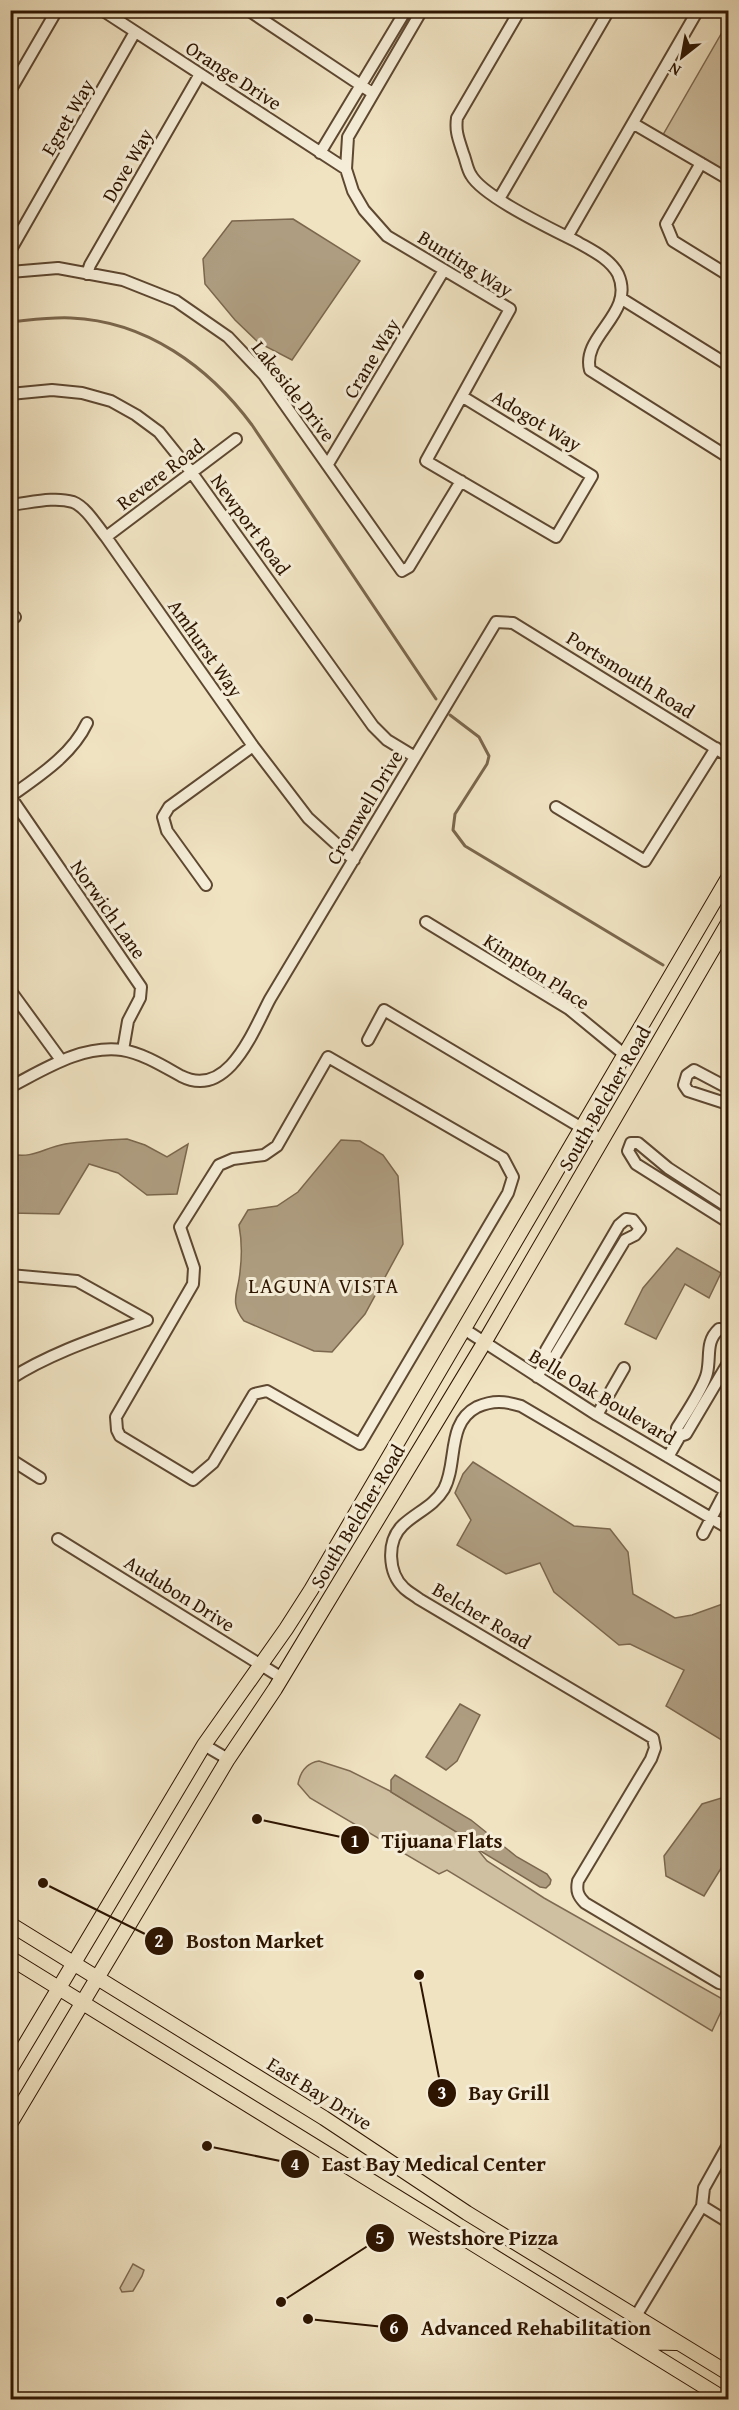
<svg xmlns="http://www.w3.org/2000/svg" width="739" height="2410" font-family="'Gentium Book Plus',serif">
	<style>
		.green { fill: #cfc0a1; stroke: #7e6a51; stroke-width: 1.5 }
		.water { fill: #ae9d80; stroke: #7b674d; stroke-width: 1.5 }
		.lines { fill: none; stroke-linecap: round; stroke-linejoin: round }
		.stream { stroke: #7b674d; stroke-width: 3 }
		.minor-casing { stroke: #5e4831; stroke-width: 14 }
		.major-casing { stroke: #2e1501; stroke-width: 16 }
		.minor { stroke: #f5edd7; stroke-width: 10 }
		.major { stroke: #f0e3c2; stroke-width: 14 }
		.labels { text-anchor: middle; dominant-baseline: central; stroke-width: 6; stroke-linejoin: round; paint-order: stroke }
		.street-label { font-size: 20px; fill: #2e1501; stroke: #f5edd7 }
		.neighbourhood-label { font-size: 21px; letter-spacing: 1.5px; fill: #2e1501; stroke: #f5edd7 }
		.leader { fill: none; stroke: #2e1501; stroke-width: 2 }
		.callout-dot { fill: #2e1501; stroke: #f5edd7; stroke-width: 2 }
		.mark-label { font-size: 18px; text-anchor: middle; font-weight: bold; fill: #fff }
		.callout-label { font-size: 21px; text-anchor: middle; font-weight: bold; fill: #2e1501; stroke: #f5edd7; stroke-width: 6; stroke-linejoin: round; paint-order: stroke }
	</style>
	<rect width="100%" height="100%" fill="#f0e3c2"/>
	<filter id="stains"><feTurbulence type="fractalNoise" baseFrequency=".00333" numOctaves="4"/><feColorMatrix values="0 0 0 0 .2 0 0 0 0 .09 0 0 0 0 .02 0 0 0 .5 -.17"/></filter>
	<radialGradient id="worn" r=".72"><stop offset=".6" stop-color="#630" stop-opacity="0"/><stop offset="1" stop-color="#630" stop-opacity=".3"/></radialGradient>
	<path class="green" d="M728,22V179L660,140Z
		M319,1761L350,1771L390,1791L469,1839L487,1861L544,1898L726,2001L712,2031L447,1870L439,1874L310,1798L298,1784C300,1773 306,1763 319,1761Z
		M133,2264L144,2270L142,2276L133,2291L122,2292L120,2288Z"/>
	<path class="water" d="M293,219L360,261L292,360L259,343L235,320L205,284L203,259L232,221Z
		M127,1139L145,1145L167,1157L188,1144L177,1194L147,1195L118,1173L89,1164L59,1214L11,1213V1154C33,1159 43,1148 65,1144C85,1141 106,1140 127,1139Z
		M341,1140L360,1141L383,1155L398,1176L403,1244L365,1314L332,1352L314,1351L244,1321C229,1302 238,1294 240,1272C242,1256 242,1241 239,1225L248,1210L277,1206L298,1192Z
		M677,1248L721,1273L709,1298L685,1284L656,1339L625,1324L643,1288Z
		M473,1462L574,1526L610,1529L628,1552L633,1594L675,1618L692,1615L728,1602V1744L666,1706L684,1670L630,1644L619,1645L554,1592L540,1563L506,1574L457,1545L471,1520L455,1493L463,1474Z
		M460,1704L480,1715L457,1761L446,1770L426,1757Z
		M395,1775L471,1820L517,1857L547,1874L551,1880L550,1884L546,1888L540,1887L477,1849L468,1839L391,1792V1780Z
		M728,1790V1857L704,1896L666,1876L664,1856L702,1804L725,1797Z"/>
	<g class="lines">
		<path class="stream" d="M10,322C31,320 50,317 71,318C146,321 209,367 252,425L436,699
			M450,715L479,737L489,756L487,764L455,814L453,830L465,846L663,965"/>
		<g class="minor-casing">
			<path id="minor" d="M102,10L346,169
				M248,10L368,90
				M422,10L348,137L346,169L353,191L364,210L387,236L510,309L426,461L556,537L592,476L463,397
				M520,10L457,118C455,132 459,140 463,153C466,160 467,169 471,175C483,197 554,230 579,243C593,251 610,259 618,274C636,314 581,335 590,370L728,457
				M728,10V11
				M10,91L57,10
				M634,124L728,179
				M320,153L406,10
				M701,163L666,224L673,241L728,275
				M499,199L609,10
				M567,237L698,10
				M10,251L135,32
				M10,272L58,268L123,280L176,301L228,337L264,375L402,571L409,567L461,481
				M87,274L90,265L200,74
				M622,299L728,365
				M10,394L52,390L82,393L111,401L136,415L159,432L192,473L373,726L387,740L415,757
				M328,464L444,270
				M10,505C30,503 54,496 73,502C86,507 97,526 106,537L253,746L308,818L354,860
				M106,537L236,439
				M10,618L15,617
				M10,796L141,987L140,998L128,1021L123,1050
				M11,796C39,776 72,755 87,723
				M556,807L645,861L716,748
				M206,885L167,831L163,817L169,807L253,746
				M426,922L569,1009L625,1055
				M10,990L61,1060
				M368,1040L384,1010L602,1140
				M328,1057L503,1158L513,1177L508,1193L360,1444L267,1391L254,1394L213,1463L193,1480L120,1436L117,1430L116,1417L193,1284L194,1268L180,1227L219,1165L233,1159L264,1155L277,1146Z
				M10,1087C45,1069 81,1045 122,1050C142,1053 163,1066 181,1076C228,1100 253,1031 270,999L496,622L513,623L728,756
				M728,1088L694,1070L687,1075L684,1085L688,1091L728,1104
				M728,1207L668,1168L638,1143H631L628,1151L636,1164L728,1222
				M10,1275L77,1281L147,1320
				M464,1329L597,1415L726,1491
				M537,1377L545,1363L555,1356L625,1240L635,1235L640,1229L633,1220L626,1219L619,1225L546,1350L545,1363
				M10,1379C52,1352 100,1337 147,1320
				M597,1415L624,1368
				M680,1436L677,1428C685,1415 704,1387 707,1373C711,1356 705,1342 719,1329L728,1330
				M668,1457L680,1436L686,1434L728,1363
				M10,1459L40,1478
				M728,1528L521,1406C505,1401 493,1400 477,1407C446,1423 458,1463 444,1489C434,1506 417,1512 403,1525C386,1541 388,1573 404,1588C408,1592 414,1595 419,1599L653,1738L655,1748L651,1759L578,1881C576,1891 578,1896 585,1903L719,1983L728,1985
				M703,1534L728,1486
				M58,1539L282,1678
				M204,1745L228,1759
				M702,2206L728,2222
				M636,2316L702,2206L704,2188L728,2145"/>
		</g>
		<g class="major-casing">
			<path id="major" d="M10,1924L324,2118L467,2213L728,2373
				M10,1958L726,2400
				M10,2070L204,1745L286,1629L311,1590L728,878
				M10,2124L228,1759L275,1689L484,1343L728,923
				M633,2342L676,2343"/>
		</g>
		<use href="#minor" class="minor"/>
		<use href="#major" class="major"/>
	</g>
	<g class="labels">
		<g class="street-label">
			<text transform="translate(234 75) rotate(33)">Orange Drive</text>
			<text transform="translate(67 117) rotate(-60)">Egret Way</text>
			<text transform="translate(127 165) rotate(-60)">Dove Way</text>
			<text transform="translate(466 263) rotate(32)">Bunting Way</text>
			<text transform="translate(371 358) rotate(-59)">Crane Way</text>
			<text transform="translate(294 391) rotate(52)">Lakeside Drive</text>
			<text transform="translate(537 420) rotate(31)">Adogot Way</text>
			<text transform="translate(160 474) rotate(-37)">Revere Road</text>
			<text transform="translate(251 524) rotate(54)">Newport Road</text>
			<text transform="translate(206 648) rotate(55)">Amhurst Way</text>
			<text transform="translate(631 674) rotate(32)">Portsmouth Road</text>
			<text transform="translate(364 807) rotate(-59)">Cromwell Drive</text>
			<text transform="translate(109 909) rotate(55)">Norwich Lane</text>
			<text transform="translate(537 971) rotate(33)">Kimpton Place</text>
			<text transform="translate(604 1098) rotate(-60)">South Belcher Road</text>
			<text transform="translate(603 1396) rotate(31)">Belle Oak Boulevard</text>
			<text transform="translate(357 1516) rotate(-59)">South Belcher Road</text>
			<text transform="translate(180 1593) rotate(32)">Audubon Drive</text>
			<text transform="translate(482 1615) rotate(31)">Belcher Road</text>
			<text transform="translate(320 2093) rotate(32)">East Bay Drive</text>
		</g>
		<g class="neighbourhood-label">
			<text x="324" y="1285">LAGUNA VISTA</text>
		</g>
	</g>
	<path class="leader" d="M257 1819L355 1840M43 1883L159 1941M419 1975L442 2093M207 2146L295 2164M281 2302L380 2238M308 2319L394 2328"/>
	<g class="callout-dot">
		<circle cx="257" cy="1819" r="6"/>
		<circle cx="43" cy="1883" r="6"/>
		<circle cx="419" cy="1975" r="6"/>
		<circle cx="207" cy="2146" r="6"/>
		<circle cx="281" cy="2302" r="6"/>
		<circle cx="308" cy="2319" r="6"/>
		<circle cx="355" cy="1840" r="15"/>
		<circle cx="159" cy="1941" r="15"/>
		<circle cx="442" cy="2093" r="15"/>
		<circle cx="295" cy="2164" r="15"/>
		<circle cx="380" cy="2238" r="15"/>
		<circle cx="394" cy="2328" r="15"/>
	</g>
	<g class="mark-label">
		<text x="355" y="1847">1</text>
		<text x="159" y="1947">2</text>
		<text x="442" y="2099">3</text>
		<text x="295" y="2170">4</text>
		<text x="380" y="2244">5</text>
		<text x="394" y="2334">6</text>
	</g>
	<g class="callout-label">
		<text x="442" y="1848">Tijuana Flats</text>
		<text x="255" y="1948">Boston Market</text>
		<text x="509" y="2100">Bay Grill</text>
		<text x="434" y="2171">East Bay Medical Center</text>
		<text x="483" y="2245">Westshore Pizza</text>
		<text x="536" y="2335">Advanced Rehabilitation</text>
	</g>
	<rect width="739" height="2410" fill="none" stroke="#f0e3c2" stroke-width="36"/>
	<rect x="12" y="12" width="715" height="2386" fill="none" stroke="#2e1501" stroke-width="3"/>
	<rect x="18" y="18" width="703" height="2374" fill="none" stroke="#2e1501" stroke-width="1.5"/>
	<g transform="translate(682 57) rotate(211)" stroke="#f5edd7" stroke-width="4.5" paint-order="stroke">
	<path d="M0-4.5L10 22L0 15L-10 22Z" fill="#2e1501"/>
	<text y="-9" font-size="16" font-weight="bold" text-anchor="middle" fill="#2e1501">N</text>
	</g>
	<rect width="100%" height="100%" filter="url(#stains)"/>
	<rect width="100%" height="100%" fill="url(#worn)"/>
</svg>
